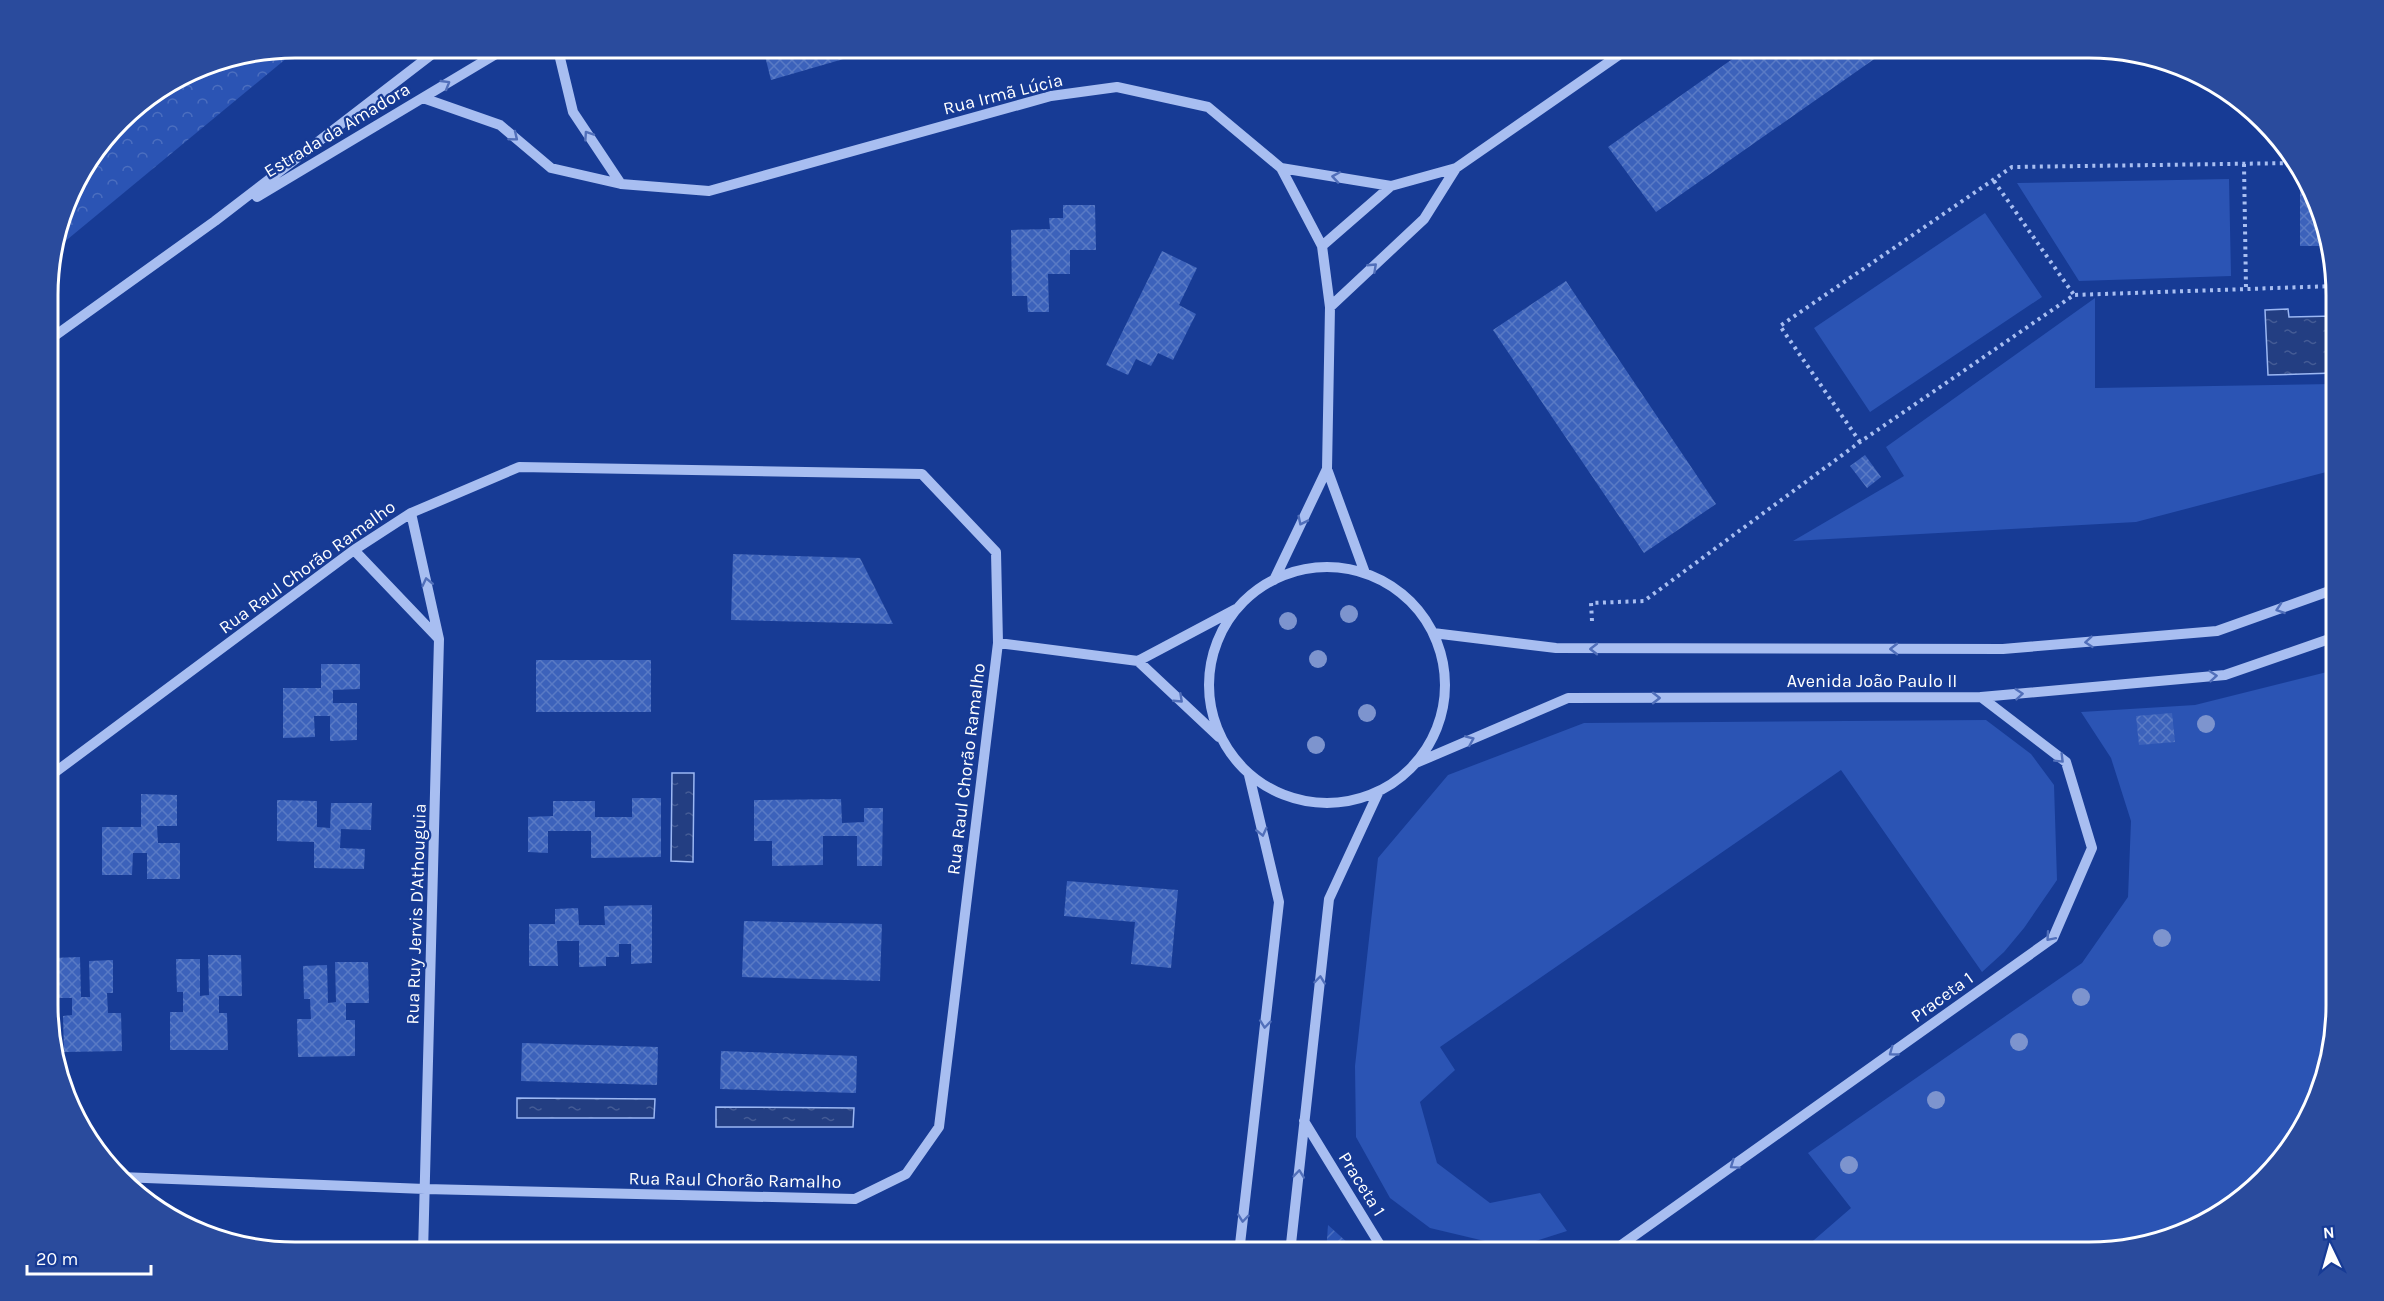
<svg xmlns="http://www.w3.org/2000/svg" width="2384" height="1301" font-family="Karla,sans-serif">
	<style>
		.green { fill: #2b54b4 }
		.forest { fill: url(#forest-crowns) }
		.garden { fill: url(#garden-furrows) }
		.water { fill: url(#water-ripples); stroke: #9bb7f3; stroke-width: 1.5 }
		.building { fill: url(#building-cross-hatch) }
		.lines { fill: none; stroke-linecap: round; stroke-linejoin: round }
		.path { stroke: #a8bef1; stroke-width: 4; stroke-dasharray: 3 4.5; stroke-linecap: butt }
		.minor { stroke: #a8bef1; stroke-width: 10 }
		.tree { fill: #7d94ce }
		.oneway { stroke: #516fba }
		.labels { text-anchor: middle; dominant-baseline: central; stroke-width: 4.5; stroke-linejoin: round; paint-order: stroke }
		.street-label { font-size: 18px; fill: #fff; stroke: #173b95 }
		.rim { fill: none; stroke: #fff; stroke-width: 3 }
	</style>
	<defs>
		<pattern id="forest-crowns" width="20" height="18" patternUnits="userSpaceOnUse" patternTransform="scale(1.5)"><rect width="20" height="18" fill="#2b54b4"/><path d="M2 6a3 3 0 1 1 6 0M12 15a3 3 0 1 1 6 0" fill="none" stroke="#4b6ebf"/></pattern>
		<pattern id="garden-furrows" width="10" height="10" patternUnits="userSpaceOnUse" patternTransform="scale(1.5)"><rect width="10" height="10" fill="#2b54b4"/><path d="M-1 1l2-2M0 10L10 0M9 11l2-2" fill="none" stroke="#4b6ebf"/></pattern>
		<pattern id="water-ripples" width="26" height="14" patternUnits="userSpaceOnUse" patternTransform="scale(1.5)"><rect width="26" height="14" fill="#233e82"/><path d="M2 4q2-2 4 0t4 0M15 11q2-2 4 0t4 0" fill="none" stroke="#445b95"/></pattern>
		<pattern id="building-cross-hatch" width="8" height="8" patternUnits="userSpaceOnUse" patternTransform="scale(1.5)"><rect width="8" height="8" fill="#3c62bb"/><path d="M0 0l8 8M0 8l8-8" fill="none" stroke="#597ac5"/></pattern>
	</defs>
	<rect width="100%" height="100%" fill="#173b95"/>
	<path class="green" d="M2229,179L2231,276L2079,281L2017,183Z
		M1985,213L2042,297L1870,412L1814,328Z
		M2095,298V388L2334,384V470L2136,522L1793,541L1904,476L1886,447Z
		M2335,670L2336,1006L2310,1115L2274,1169L2226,1212L2168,1240L2105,1252L1799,1253L1851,1208L1808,1153L2082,963L2128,897L2131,821L2111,758L2081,712L2195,705Z
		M1986,720L2031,754L2054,785L2057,880L2024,928L2004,952L1982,972L1841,770L1440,1047L1455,1070L1420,1102L1437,1163L1490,1203L1540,1193L1567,1231L1514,1248L1430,1228L1390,1198L1356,1137L1355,1066L1378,858L1448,775L1584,723Z"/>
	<path class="forest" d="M299,48L57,248L74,186L132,110L201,67Z"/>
	<path class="garden" d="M1328,1225L1359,1253H1326Z"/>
	<path class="water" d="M2288,309L2289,317L2334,316V373L2268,375L2265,310Z
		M672,773H694L693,862L671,861Z
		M517,1098L655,1099L654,1118H517Z
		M716,1107L854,1108L853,1127H716Z"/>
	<path class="building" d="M763,48H878V49L771,80Z
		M1748,48H1890L1656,212L1608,147Z
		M2300,182H2303L2327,246H2300Z
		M1063,205H1095L1096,250H1070V274H1048L1049,312H1028L1027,296H1012L1011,230L1050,229L1049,218H1063Z
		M1162,251L1197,268L1179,305L1196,314L1173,360L1158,353L1151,366L1136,359L1128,375L1106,365Z
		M1566,281L1716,504L1644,553L1493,330Z
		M1865,455L1881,477L1867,488L1850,466Z
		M733,554L860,558L893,624L731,620Z
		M536,660H651V712H536Z
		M321,664H360V689L333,690V703H357V740L330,741V716H314L315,737L283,738V688H321Z
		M2172,713L2175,742L2139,745L2136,716Z
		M141,794L177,795V826H157L158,843H180V879H147V853H133L132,875H102V827H141Z
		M632,798H661V857L591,858V831H548V853L528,852V817L553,816V801H595V817H632Z
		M841,799L842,823L864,822V808H883L882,866H857V836H823V865L772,866V841H754V800Z
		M277,800L317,801V827L330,828L331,803H372L371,830L341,829L340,848L365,849L364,869L314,868V842L277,841Z
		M1067,881L1178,890L1171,968L1131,964L1135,922L1064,916Z
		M652,905V963L631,964V944H619V957H606V966L579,967V941H557L558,966H529V924H555V909L578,908L579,925H605L604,906Z
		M744,921L882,924L880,981L742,977Z
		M208,955H241L242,996H219V1013H227L228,1050H170V1012H183V992H177L176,959H200V996L209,995Z
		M80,957L81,997H90L89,961L113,960V993H107L108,1013H121L122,1051L64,1052L63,1016L72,1015V998H53L51,958Z
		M335,962H368L369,1003H346V1020H355V1056L298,1057L297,1019H311L310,999H304L303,966L327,965L328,1003L336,1002Z
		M522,1043L658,1047L657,1085L521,1081Z
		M721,1051L857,1056L856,1093L720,1089Z"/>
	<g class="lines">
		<path class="path" d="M2244,164L2246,289
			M1994,181L2074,295
			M1860,442L1780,326L2012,167L2296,163
			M1592,621L1591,603L1644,601L1860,442L2074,295L2334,286"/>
		<path class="minor" d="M563,48L560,58L573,112L621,184
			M423,98L500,125L551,168L621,184L709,191L1051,96L1117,87L1208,107L1281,168L1322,246L1330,307L1327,469L1365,573
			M1281,168L1391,186
			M257,197L506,48
			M1322,246L1391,186L1456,168L1629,48
			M1330,307L1424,219L1456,168
			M49,340L215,221L440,48
			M411,513L439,639L423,1253
			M354,550L439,639
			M1209 685a118 118 0 1 1 236 0a118 118 0 1 1-236 0Z
			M1274,580L1327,469
			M1433,633L1556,648L2003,649L2217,631L2335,589
			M998,643L1138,661L1236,609
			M1138,661L1219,737
			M1416,763L1568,698L1981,697L2225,675L2335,637
			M50,776L354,550L411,513L519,467L922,474L996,552L998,643L939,1127L906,1174L855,1199L425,1189L120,1177
			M1304,1121L1380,1245L1401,1253
			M1239,1253L1279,902L1249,775
			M1290,1253L1329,899L1379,791
			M1610,1253L2053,938L2092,848L2066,762L1981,697"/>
	</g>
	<g class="tree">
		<circle cx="1349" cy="614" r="9"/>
		<circle cx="1288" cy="621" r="9"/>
		<circle cx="1318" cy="659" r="9"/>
		<circle cx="1367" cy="713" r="9"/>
		<circle cx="2206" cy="724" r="9"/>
		<circle cx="1316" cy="745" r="9"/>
		<circle cx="2162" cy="938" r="9"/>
		<circle cx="2081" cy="997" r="9"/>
		<circle cx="2019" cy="1042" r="9"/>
		<circle cx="1936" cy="1100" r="9"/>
		<circle cx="1849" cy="1165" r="9"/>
	</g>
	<defs><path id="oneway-chevron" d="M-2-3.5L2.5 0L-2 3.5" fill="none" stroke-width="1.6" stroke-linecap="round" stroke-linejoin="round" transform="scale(1.5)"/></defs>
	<g class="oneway">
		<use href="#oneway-chevron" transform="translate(446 84) rotate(-31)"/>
		<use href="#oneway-chevron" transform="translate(588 135) rotate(-124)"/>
		<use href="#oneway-chevron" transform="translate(514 137) rotate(39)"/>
		<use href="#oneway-chevron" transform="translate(1336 177) rotate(-171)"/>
		<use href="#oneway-chevron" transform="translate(1373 267) rotate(-43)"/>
		<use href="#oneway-chevron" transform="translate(1302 521) rotate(116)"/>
		<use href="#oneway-chevron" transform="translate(427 582) rotate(-103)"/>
		<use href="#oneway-chevron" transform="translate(2280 609) rotate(161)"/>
		<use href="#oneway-chevron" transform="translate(2089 642) rotate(175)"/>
		<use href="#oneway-chevron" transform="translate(1594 649) rotate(-180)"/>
		<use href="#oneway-chevron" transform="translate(1894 649) rotate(-180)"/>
		<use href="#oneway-chevron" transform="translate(2213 676) rotate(-5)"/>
		<use href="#oneway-chevron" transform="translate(2019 694) rotate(-5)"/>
		<use href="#oneway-chevron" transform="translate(1656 698)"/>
		<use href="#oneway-chevron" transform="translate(1179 699) rotate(43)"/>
		<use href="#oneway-chevron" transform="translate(1470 740) rotate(-23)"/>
		<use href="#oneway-chevron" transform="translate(2060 759) rotate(45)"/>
		<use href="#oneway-chevron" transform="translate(1262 832) rotate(77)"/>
		<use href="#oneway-chevron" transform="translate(2050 937) rotate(131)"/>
		<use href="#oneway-chevron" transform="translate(1320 980) rotate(-84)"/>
		<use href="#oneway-chevron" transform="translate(1265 1024) rotate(96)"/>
		<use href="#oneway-chevron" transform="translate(1893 1052) rotate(144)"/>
		<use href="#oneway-chevron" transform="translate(1734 1165) rotate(145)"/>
		<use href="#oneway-chevron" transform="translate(1299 1174) rotate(-84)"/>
		<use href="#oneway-chevron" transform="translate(1243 1218) rotate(96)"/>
	</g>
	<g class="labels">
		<g class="street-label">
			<text transform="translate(1003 94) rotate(-14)">Rua Irmã Lúcia</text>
			<text transform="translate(337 130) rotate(-31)">Estrada da Amadora</text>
			<text transform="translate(307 567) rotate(-36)">Rua Raul Chorão Ramalho</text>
			<text x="1872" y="681">Avenida João Paulo II</text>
			<text transform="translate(966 769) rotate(-83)">Rua Raul Chorão Ramalho</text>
			<text transform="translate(416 914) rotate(-88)">Rua Ruy Jervis D'Athouguia</text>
			<text transform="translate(1942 997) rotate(-36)">Praceta 1</text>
			<text transform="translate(735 1180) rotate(1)">Rua Raul Chorão Ramalho</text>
			<text transform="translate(1362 1184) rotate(58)">Praceta 1</text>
		</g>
	</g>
	<path d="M0 0H2384V1301H0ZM295 58H2089A237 237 0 0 1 2326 295V1005A237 237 0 0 1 2089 1242H295A237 237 0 0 1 58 1005V295A237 237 0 0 1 295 58Z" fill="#2a4b9d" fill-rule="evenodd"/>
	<path class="rim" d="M295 58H2089A237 237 0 0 1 2326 295V1005A237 237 0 0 1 2089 1242H295A237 237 0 0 1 58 1005V295A237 237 0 0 1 295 58Z"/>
	<g transform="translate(2330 1247) rotate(355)" stroke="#173b95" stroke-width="4.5" paint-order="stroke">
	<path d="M0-4.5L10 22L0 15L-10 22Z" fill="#ffffff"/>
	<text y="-9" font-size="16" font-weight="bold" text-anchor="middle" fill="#ffffff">N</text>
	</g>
	<path d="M27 1265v9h124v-9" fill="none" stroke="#ffffff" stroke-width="3"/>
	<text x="36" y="1265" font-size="18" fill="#ffffff" stroke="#173b95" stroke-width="4.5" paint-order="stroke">20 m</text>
</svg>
